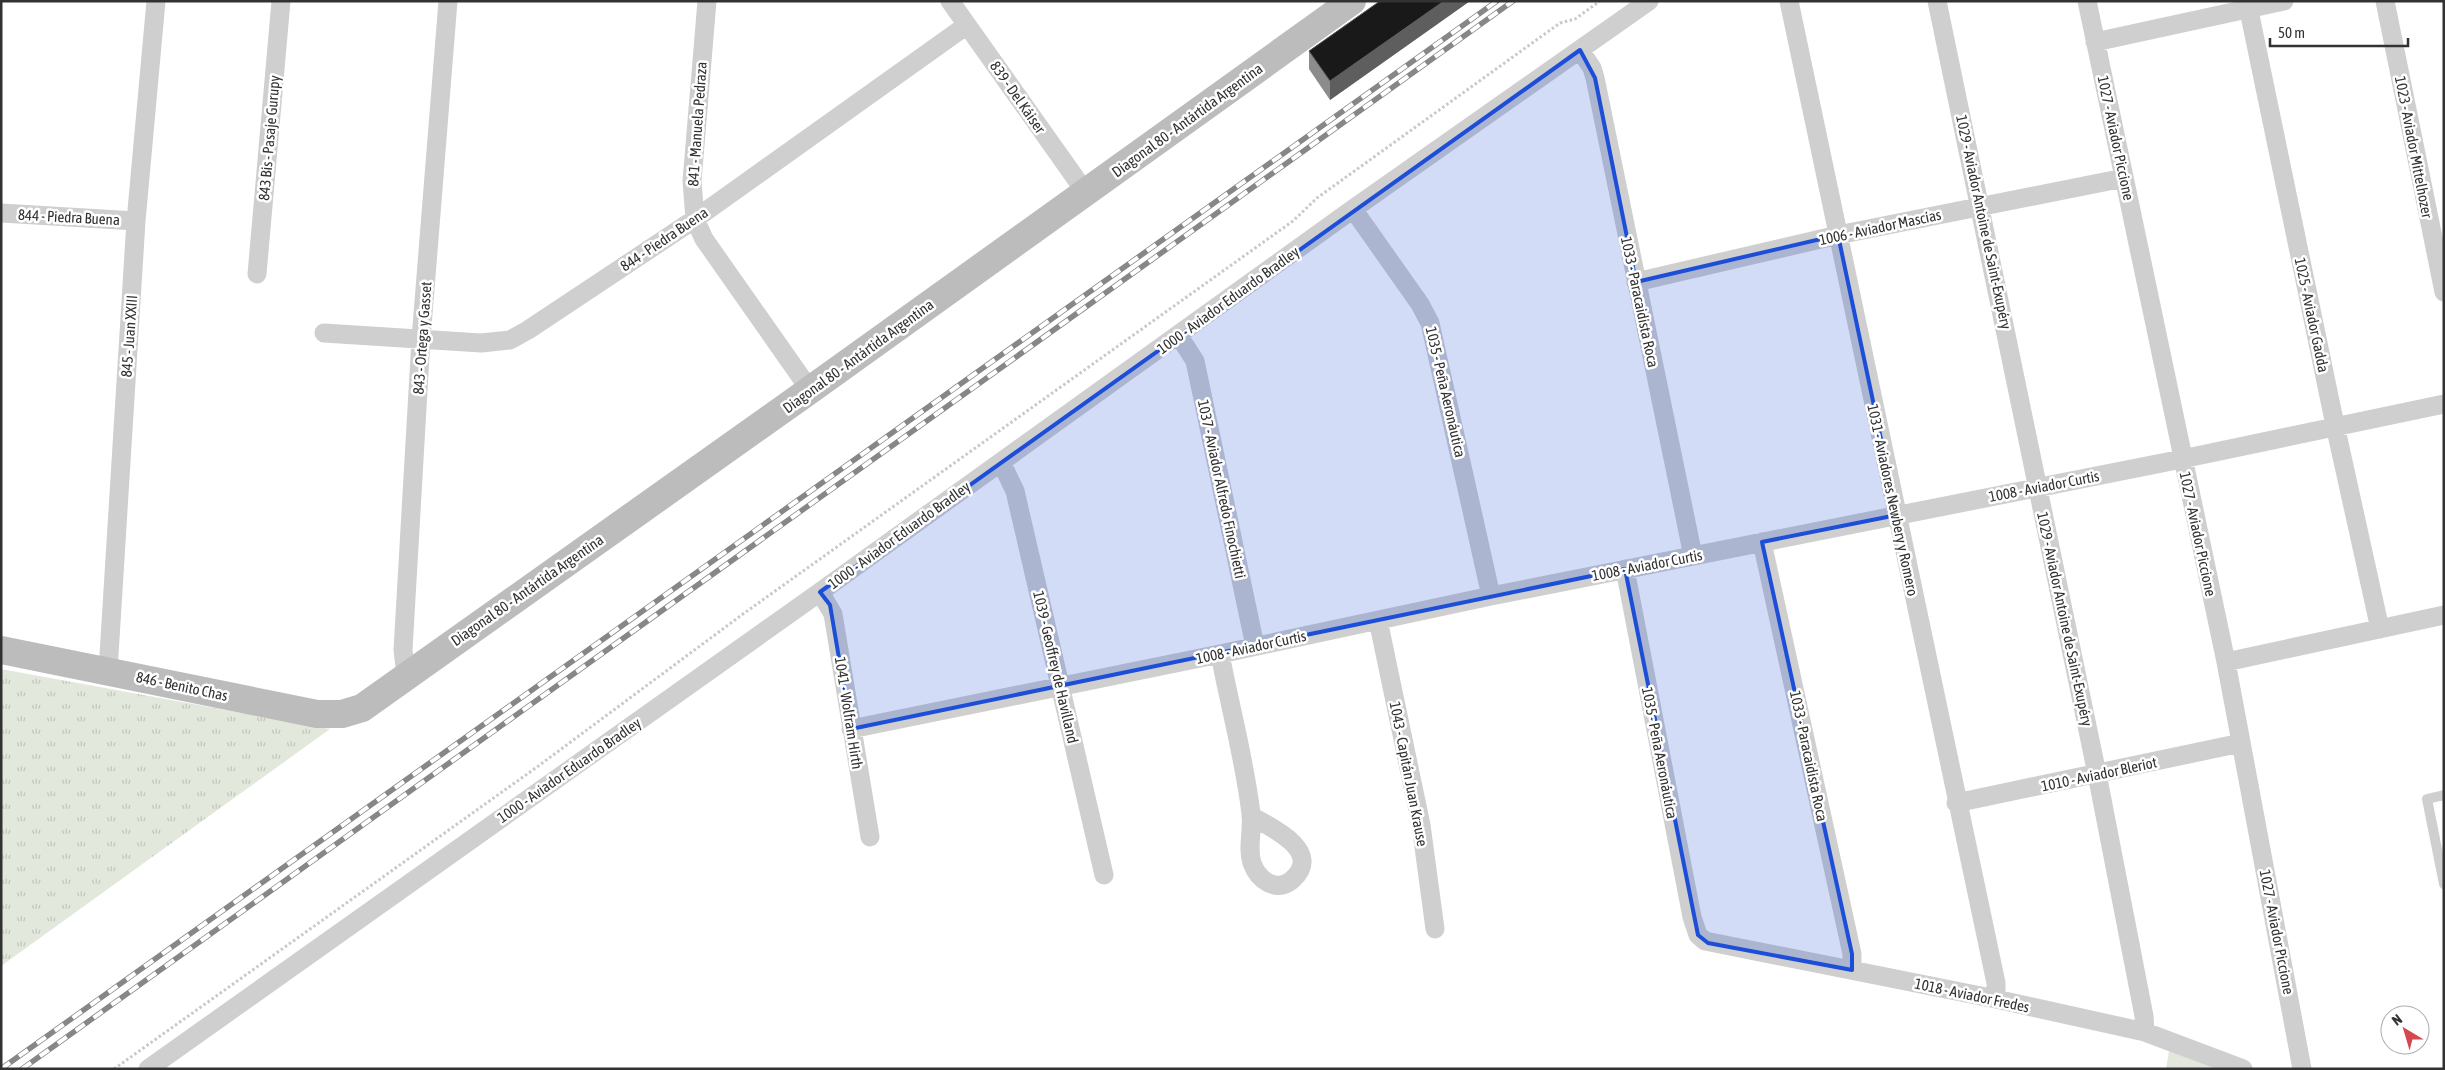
<svg xmlns="http://www.w3.org/2000/svg" width="2445" height="1070" font-family="'Asap Condensed',sans-serif">
	<style>
		.grass { fill: url(#grass-tufts) }
		.park { fill: #e2e8dc }
		.lines { fill: none; stroke-linecap: round; stroke-linejoin: round }
		.path { stroke: #c9c9c9; stroke-width: 3; stroke-dasharray: 2.5 2.5; stroke-linecap: butt }
		.lane { stroke: #cfcfcf; stroke-width: 10 }
		.street { stroke: #cfcfcf; stroke-width: 19 }
		.secondary { stroke: #bcbcbc; stroke-width: 28 }
		.rail-casing { stroke: #878787; stroke-width: 5.5 }
		.rail { stroke: #fff; stroke-width: 4; stroke-dasharray: 11; stroke-linecap: butt }
		.wall { fill: #8c8c8c }
		.shaded-wall { fill: #5e5e5e }
		.building { fill: #191919; stroke: #5e5e5e }
		.marked { fill: #1d4ed8; fill-opacity: 0.2; stroke: #1d4ed8; stroke-width: 4; stroke-linejoin: round }
		.labels { text-anchor: middle; dominant-baseline: central; stroke-width: 5; stroke-linejoin: round; paint-order: stroke }
		.street-label { font-size: 15px; fill: #323232; stroke: #fff }
	</style>
	<defs>
		<pattern id="grass-tufts" width="24" height="20" patternUnits="userSpaceOnUse" patternTransform="scale(1.25)"><rect width="24" height="20" fill="#e2e8dc"/><path d="M3 7l-1-3M5 7V3M7 7l1-3M15 17l-1-3M17 17v-4M19 17l1-3" fill="none" stroke="#c2c7bd"/></pattern>
	</defs>
	<rect width="100%" height="100%" fill="#fff"/>
	<path class="grass" d="M1,669L330,729L1,966Z"/>
	<path class="park" d="M2169,1051L2216,1069H2166Z"/>
	<g class="lines">
		<path class="path" d="M114,1069L537,767L743,614L1293,221L1317,198L1560,23L1575,19L1600,1"/>
		<path class="lane" d="M2444,795L2427,799L2444,884"/>
		<path class="street" d="M707,1L692,181L695,219L704,239L810,390
			M950,1L1086,193
			M1789,1L1996,983V999
			M1937,1L2097,774L2144,1016L2145,1032
			M2087,1L2226,662L2302,1069
			M2247,1L2335,425L2380,629
			M2385,1L2444,292
			M2095,42L2284,1
			M1580,50L1592,68L1595,78L1693,556
			M1353,209L1420,304L1430,323L1491,596
			M1,213L136,221
			M257,274L281,1
			M1636,282L1838,235L2124,178
			M324,333L481,343L510,340L528,330L695,219L967,25
			M1179,336L1195,361L1255,646
			M1001,462L1015,491L1104,875
			M1762,542L1852,954V970
			M1625,569L1692,917L1698,935L1705,941L1996,999L2145,1032L2243,1069
			M820,592L833,614L870,837
			M1378,620L1421,825L1435,929
			M1220,654C1230,707 1245,761 1251,814C1253,830 1247,848 1252,863C1258,880 1277,894 1293,879C1323,851 1271,827 1251,816
			M2226,662L2444,615
			M108,671L136,221L156,1
			M406,676L403,650L421,339L448,1
			M851,729L1220,654L1491,596L2182,459L2444,404
			M1956,803L2241,743
			M148,1069L820,592L1353,209L1649,1"/>
		<path class="secondary" d="M1,650L317,714H342L362,708L810,390L1352,1"/>
		<g class="rail-casing">
			<path id="rail" d="M1,1069L1497,1
				M22,1069L1513,1"/>
		</g>
		<use href="#rail" class="rail"/>
	</g>
	<path class="wall" d="M1380,1H1470L1330,100L1309,69V51Z"/>
	<path class="shaded-wall" d="M1444,1H1470L1330,100V81Z"/>
	<path class="building" d="M1380,1H1444L1330,81L1309,51Z"/>
	<path class="marked" d="M1580,50L1595,78L1636,282L1838,235L1897,515L1762,542L1852,954V970L1708,943L1698,935L1625,569L851,729L830,605L820,592Z"/>
	<g class="labels">
		<g class="street-label">
			<text transform="translate(1018 97) rotate(55)">839 - Del Káiser</text>
			<text transform="translate(1187 120) rotate(-36)">Diagonal 80 - Antártida Argentina</text>
			<text transform="translate(697 124) rotate(-86)">841 - Manuela Pedraza</text>
			<text transform="translate(269 138) rotate(-85)">843 Bis - Pasaje Gurupy</text>
			<text transform="translate(2116 138) rotate(78)">1027 - Aviador Piccione</text>
			<text transform="translate(2414 147) rotate(79)">1023 - Aviador Mittelhozer</text>
			<text transform="translate(69 217) rotate(3)">844 - Piedra Buena</text>
			<text transform="translate(1984 222) rotate(78)">1029 - Aviador Antoine de Saint-Exupéry</text>
			<text transform="translate(1880 227) rotate(-12)">1006 - Aviador Mascías</text>
			<text transform="translate(664 239) rotate(-34)">844 - Piedra Buena</text>
			<text transform="translate(1228 300) rotate(-36)">1000 - Aviador Eduardo Bradley</text>
			<text transform="translate(1640 302) rotate(78)">1033 - Paracaidista Roca</text>
			<text transform="translate(2312 315) rotate(78)">1025 - Aviador Gadda</text>
			<text transform="translate(129 336) rotate(-86)">845 - Juan XXIII</text>
			<text transform="translate(422 338) rotate(-86)">843 - Ortega y Gasset</text>
			<text transform="translate(858 356) rotate(-36)">Diagonal 80 - Antártida Argentina</text>
			<text transform="translate(1446 392) rotate(77)">1035 - Peña Aeronáutica</text>
			<text transform="translate(2044 486) rotate(-11)">1008 - Aviador Curtis</text>
			<text transform="translate(1222 489) rotate(78)">1037 - Aviador Alfredo Finochietti</text>
			<text transform="translate(1893 500) rotate(78)">1031 - Aviadores Newbery y Romero</text>
			<text transform="translate(2198 534) rotate(78)">1027 - Aviador Piccione</text>
			<text transform="translate(899 535) rotate(-36)">1000 - Aviador Eduardo Bradley</text>
			<text transform="translate(1647 565) rotate(-11)">1008 - Aviador Curtis</text>
			<text transform="translate(527 590) rotate(-35)">Diagonal 80 - Antártida Argentina</text>
			<text transform="translate(2065 619) rotate(78)">1029 - Aviador Antoine de Saint-Exupéry</text>
			<text transform="translate(1251 647) rotate(-12)">1008 - Aviador Curtis</text>
			<text transform="translate(1056 667) rotate(77)">1039 - Geoffrey de Havilland</text>
			<text transform="translate(182 686) rotate(12)">846 - Benito Chas</text>
			<text transform="translate(849 713) rotate(81)">1041 - Wolfram Hirth</text>
			<text transform="translate(1660 753) rotate(79)">1035 - Peña Aeronáutica</text>
			<text transform="translate(1809 756) rotate(78)">1033 - Paracaidista Roca</text>
			<text transform="translate(569 770) rotate(-35)">1000 - Aviador Eduardo Bradley</text>
			<text transform="translate(1409 774) rotate(79)">1043 - Capitán Juan Krause</text>
			<text transform="translate(2099 774) rotate(-12)">1010 - Aviador Bleriot</text>
			<text transform="translate(2277 932) rotate(79)">1027 - Aviador Piccione</text>
			<text transform="translate(1972 995) rotate(12)">1018 - Aviador Fredes</text>
		</g>
	</g>
	<rect width="2445" height="1070" fill="none" stroke="#323232" stroke-width="5"/>
	<g transform="translate(2405 1030) rotate(322)"><circle r="24" fill="#ffffff" stroke="#adadad"/>
	<path d="M0-4L9 19L0 12L-9 19Z" fill="#d44852"/>
	<text y="-8" font-size="14" font-weight="bold" text-anchor="middle" fill="#323232">N</text>
	</g>
	<path d="M2270 38v8h138v-8" fill="none" stroke="#323232" stroke-width="2.5"/>
	<text x="2278" y="38" font-size="15" fill="#323232" stroke="#ffffff" stroke-width="4" paint-order="stroke">50 m</text>
</svg>
